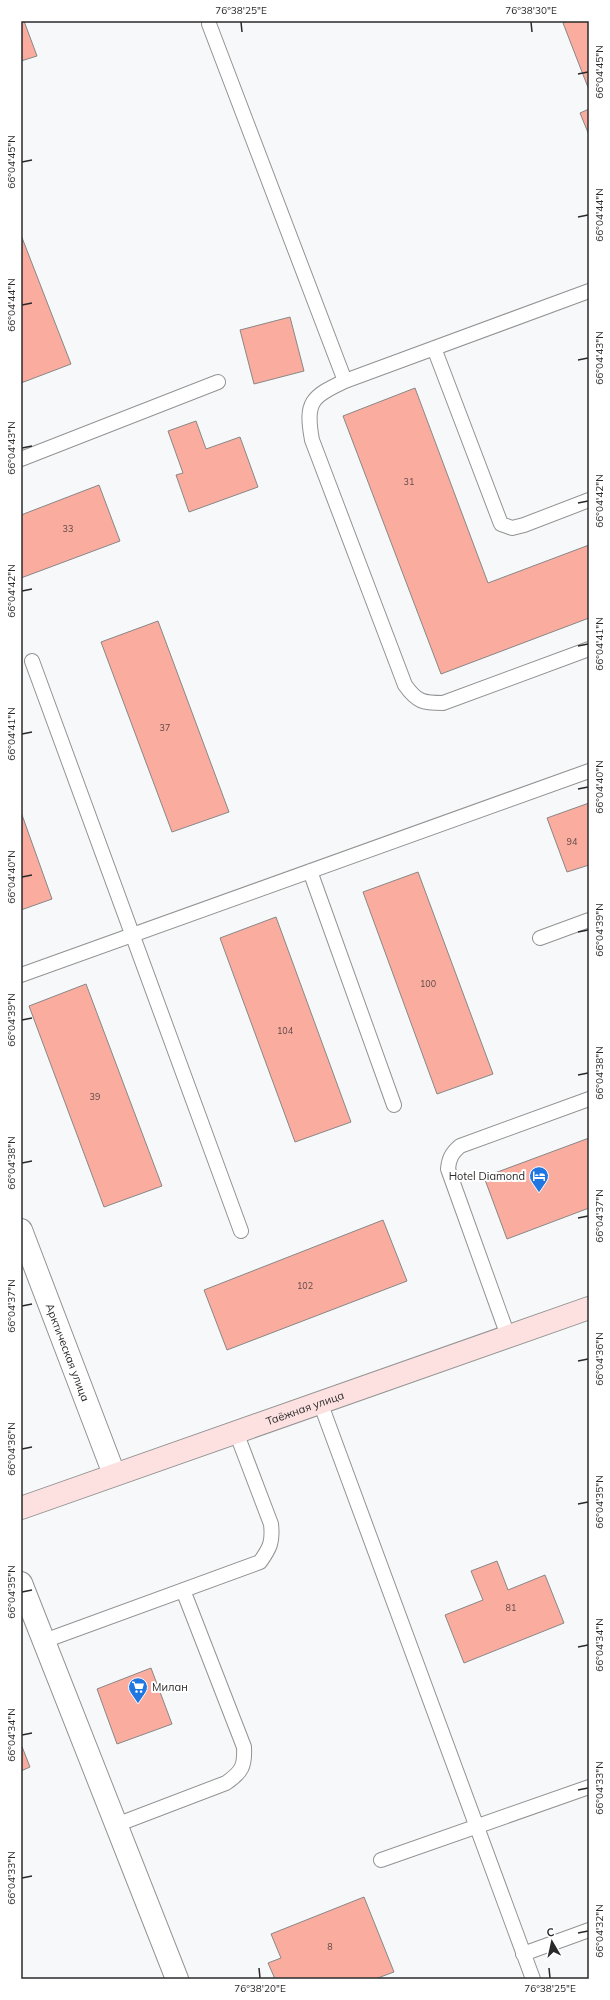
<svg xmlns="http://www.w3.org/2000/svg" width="610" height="2000" font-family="Mulish,sans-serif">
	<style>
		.building { fill: #faac9f; stroke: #888787 }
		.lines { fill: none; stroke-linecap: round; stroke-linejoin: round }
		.lane-casing { stroke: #939394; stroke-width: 16 }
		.street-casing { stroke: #939394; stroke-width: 24 }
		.secondary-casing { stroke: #939394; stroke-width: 24 }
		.lane { stroke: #fff; stroke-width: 14 }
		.street { stroke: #fff; stroke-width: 22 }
		.secondary { stroke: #fce1e0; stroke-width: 22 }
		.ticks { fill: none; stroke: #2a2a2b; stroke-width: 1.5 }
		.labels { text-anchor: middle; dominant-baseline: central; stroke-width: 4; stroke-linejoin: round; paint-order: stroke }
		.number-label { font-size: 9px; fill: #5e4a48 }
		.poi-label { font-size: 11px; fill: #2a2a2b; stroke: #fff; text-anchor: end }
		.street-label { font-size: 11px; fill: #2a2a2b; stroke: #fff }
		.neatline { fill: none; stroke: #2a2a2b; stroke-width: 1.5 }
		.ticks-label { font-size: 10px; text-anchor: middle; fill: #2a2a2b }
	</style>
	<rect width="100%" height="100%" fill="#f7f8f9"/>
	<path class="building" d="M21,21H24L37,56L21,61Z
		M568,21H589V90L563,23Z
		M589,109V135L580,113Z
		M21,235L71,364L21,383Z
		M290,317L304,371L254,384L240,330Z
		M415,388L488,583L589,545V618L441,674L343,416Z
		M196,421L206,449L240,437L258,487L189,512L176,475L183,473L168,431Z
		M99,485L120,541L21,578V515Z
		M158,621L229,812L172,832L101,642Z
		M589,803V865L567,872L547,818Z
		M21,812L52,899L21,910Z
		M418,872L493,1074L437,1094L363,892Z
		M276,917L351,1122L295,1142L220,938Z
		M86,984L162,1186L104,1207L29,1006Z
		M589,1138V1208L507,1239L484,1177Z
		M383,1220L407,1281L227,1350L204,1290Z
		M497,1561L508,1590L545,1575L564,1623L464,1663L445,1615L483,1600L471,1571Z
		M151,1668L172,1724L117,1744L97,1689Z
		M21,1744L30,1767L21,1771Z
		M364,1897L394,1972L375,1979H275L268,1963L281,1958L271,1934Z"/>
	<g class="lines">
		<g class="lane-casing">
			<path id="lane" d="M209,24L345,381C311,397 305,402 312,440L405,685C417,702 423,703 443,703L589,649
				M434,348L501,524L512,528L524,525L589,500
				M345,381L589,291
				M21,459L218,382
				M32,661L241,1231
				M310,871L394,1105
				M540,938L589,920
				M21,975L589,771
				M508,1336L448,1169C449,1158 452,1153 460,1146L589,1099
				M320,1402L533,1979
				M44,1641L260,1562C270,1548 273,1542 271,1524L236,1432
				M116,1825L226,1783C242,1772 245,1766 244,1747L183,1590
				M381,1860L589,1787
				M523,1954L589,1930"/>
		</g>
		<g class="street-casing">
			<g id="street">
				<path id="s1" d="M21,1230L114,1474"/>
				<path d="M21,1583L177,1979"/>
			</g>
		</g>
		<g class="secondary-casing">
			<g id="secondary">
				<path id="s2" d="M21,1508L589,1308"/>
			</g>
		</g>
		<use href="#lane" class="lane"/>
		<use href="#street" class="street"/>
		<use href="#secondary" class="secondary"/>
	</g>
	<path class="ticks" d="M241,22L242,32M531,22L532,32M578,74L588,72M22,162L32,160M578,217L588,215M22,305L32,303M578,360L588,358M22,448L32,446M578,503L588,501M22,591L32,589M578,646L588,644M22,734L32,732M578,789L588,787M22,877L32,875M578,932L588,930M22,1020L32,1018M578,1075L588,1073M22,1163L32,1161M578,1218L588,1216M22,1306L32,1304M578,1361L588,1359M22,1449L32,1447M578,1504L588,1502M22,1592L32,1590M578,1647L588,1645M22,1735L32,1733M578,1790L588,1788M22,1878L32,1876M578,1933L588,1931M259,1968L260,1978M549,1968L550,1978"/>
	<defs>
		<g id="hotel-pin" transform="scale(1)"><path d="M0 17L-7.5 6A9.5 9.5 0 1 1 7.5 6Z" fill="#2177e1" stroke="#fff"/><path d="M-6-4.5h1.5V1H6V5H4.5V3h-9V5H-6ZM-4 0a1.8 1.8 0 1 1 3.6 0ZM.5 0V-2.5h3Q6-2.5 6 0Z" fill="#fff"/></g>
		<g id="supermarket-pin" transform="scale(1)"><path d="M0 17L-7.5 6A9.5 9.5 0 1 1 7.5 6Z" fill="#2177e1" stroke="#fff"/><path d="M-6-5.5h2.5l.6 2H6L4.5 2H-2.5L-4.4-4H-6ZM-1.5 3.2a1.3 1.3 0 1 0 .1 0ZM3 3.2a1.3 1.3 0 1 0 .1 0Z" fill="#fff"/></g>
	</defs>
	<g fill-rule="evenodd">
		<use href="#hotel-pin" x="539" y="1176"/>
		<use href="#supermarket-pin" x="138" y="1687"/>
	</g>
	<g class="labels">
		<g class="number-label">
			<text x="409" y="481">31</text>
			<text x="68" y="528">33</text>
			<text x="165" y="727">37</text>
			<text x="572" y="841">94</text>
			<text x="428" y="983">100</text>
			<text x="285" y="1030">104</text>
			<text x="95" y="1096">39</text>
			<text x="305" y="1285">102</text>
			<text x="511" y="1607">81</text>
			<text x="330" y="1946">8</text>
		</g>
		<g class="poi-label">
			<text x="525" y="1176">Hotel Diamond</text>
			<text x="152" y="1687" text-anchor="start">Милан</text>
		</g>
		<g class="street-label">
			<text stroke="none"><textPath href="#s1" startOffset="131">Арктическая улица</textPath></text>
			<text stroke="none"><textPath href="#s2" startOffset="301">Таёжная улица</textPath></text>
		</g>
	</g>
	<rect width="610" height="2000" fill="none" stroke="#ffffff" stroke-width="44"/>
	<g transform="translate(552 1942) rotate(351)" stroke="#ffffff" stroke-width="3" paint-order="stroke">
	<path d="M0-3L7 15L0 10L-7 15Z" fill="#2a2a2b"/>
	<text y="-6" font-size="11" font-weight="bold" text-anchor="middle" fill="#2a2a2b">С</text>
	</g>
	<rect x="22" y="22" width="566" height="1956" class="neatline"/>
	<g class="ticks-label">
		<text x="241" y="14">76°38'25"E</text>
		<text x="531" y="14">76°38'30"E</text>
		<text transform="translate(599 72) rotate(-90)" y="4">66°04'45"N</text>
		<text transform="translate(11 162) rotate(-90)" y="4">66°04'45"N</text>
		<text transform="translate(599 215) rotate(-90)" y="4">66°04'44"N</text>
		<text transform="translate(11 305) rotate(-90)" y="4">66°04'44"N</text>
		<text transform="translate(599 358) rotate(-90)" y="4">66°04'43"N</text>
		<text transform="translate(11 448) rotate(-90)" y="4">66°04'43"N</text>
		<text transform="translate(599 501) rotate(-90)" y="4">66°04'42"N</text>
		<text transform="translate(11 591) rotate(-90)" y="4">66°04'42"N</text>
		<text transform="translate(599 644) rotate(-90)" y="4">66°04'41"N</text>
		<text transform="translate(11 734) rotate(-90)" y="4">66°04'41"N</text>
		<text transform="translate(599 787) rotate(-90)" y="4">66°04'40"N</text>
		<text transform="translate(11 877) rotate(-90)" y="4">66°04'40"N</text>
		<text transform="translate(599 930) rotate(-90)" y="4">66°04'39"N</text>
		<text transform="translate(11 1020) rotate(-90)" y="4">66°04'39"N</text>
		<text transform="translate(599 1073) rotate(-90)" y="4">66°04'38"N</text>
		<text transform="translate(11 1163) rotate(-90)" y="4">66°04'38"N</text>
		<text transform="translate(599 1216) rotate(-90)" y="4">66°04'37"N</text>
		<text transform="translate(11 1306) rotate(-90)" y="4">66°04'37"N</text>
		<text transform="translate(599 1359) rotate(-90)" y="4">66°04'36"N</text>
		<text transform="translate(11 1449) rotate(-90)" y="4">66°04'36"N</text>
		<text transform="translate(599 1502) rotate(-90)" y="4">66°04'35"N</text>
		<text transform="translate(11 1592) rotate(-90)" y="4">66°04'35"N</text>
		<text transform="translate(599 1645) rotate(-90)" y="4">66°04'34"N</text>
		<text transform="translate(11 1735) rotate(-90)" y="4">66°04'34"N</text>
		<text transform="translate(599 1788) rotate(-90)" y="4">66°04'33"N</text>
		<text transform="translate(11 1878) rotate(-90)" y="4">66°04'33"N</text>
		<text transform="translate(599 1931) rotate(-90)" y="4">66°04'32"N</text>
		<text x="260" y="1992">76°38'20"E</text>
		<text x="550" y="1992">76°38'25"E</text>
	</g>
</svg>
